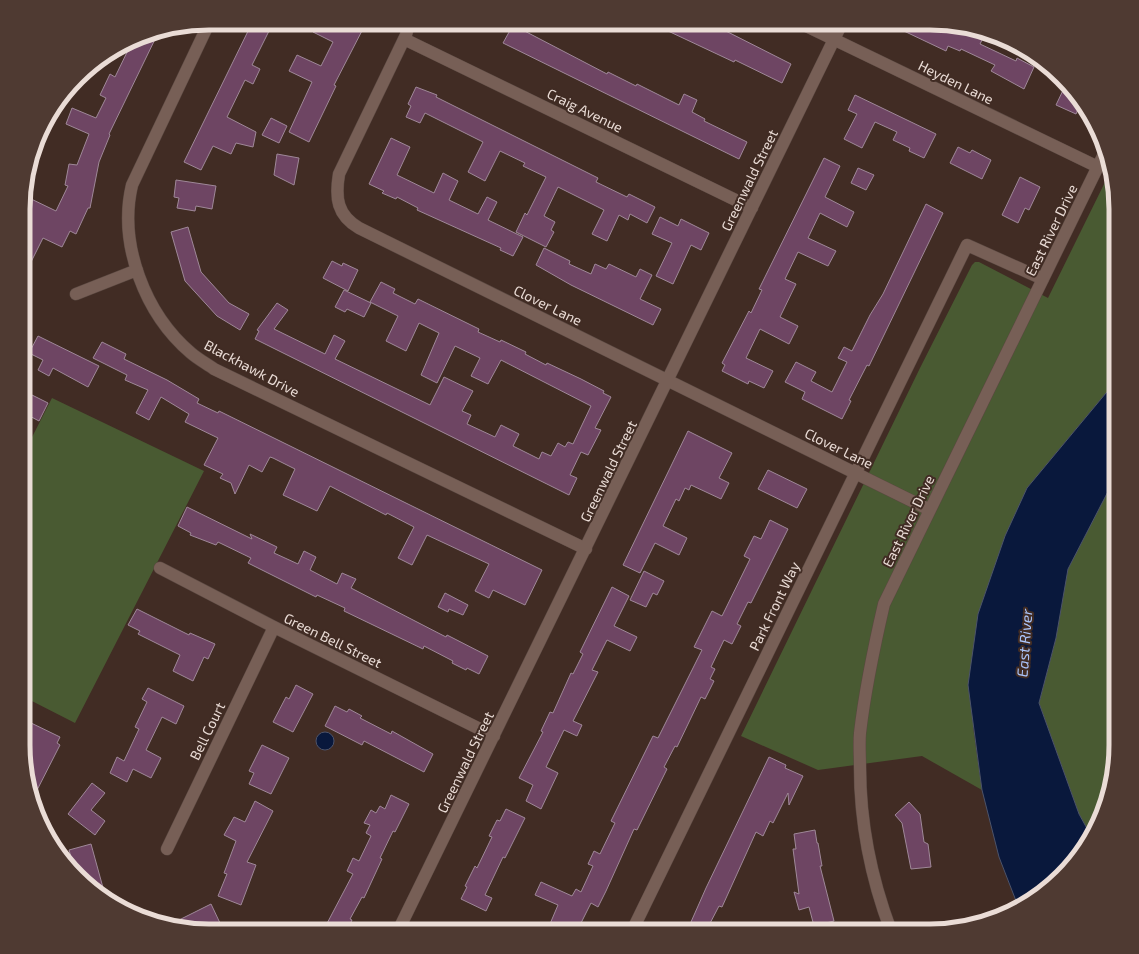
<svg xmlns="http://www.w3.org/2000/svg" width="1139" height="954" font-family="'Exo 2',sans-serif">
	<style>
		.green { fill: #495a32 }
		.water { fill: #09183c; stroke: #4c536a }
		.building { fill: #6e4563; stroke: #9f8898 }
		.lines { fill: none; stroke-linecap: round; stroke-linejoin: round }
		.street-casing { stroke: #5a4841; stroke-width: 13 }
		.street { stroke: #775f56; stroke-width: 12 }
		.labels { text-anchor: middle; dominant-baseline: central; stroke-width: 4; stroke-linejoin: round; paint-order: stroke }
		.street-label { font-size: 14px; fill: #eadcd6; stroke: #412c24 }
		.water-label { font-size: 15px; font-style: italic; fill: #abc5fb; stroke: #412c24 }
		.rim { fill: none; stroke: #eadcd6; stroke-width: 5 }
	</style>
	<rect width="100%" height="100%" fill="#412c24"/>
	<path class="green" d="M1110,172L1116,196V381L1027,488L973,727L982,790L922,756L818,770L741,736L920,368L972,265L975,262H979L1048,298Z
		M52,398L204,471L75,723L24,697V443L28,445Z
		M1116,476V745L1102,817L1090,834L1079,814L1039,703L1056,638L1067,569Z
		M1018,905L1002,917L959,927Z"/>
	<path class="water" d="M1116,381V476L1068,569L1056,638L1039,703L1079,814L1090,834L1061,877L1018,906L999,857L982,790L968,685L978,614L1005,536L1027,488Z
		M316 741a9 9 0 1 1 18 0a9 9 0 1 1-18 0Z"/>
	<path class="building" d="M252,23H273L252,65L260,69L253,84L245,80L227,117L256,132L253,147L236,143L231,154L213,146L201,170L184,162Z
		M317,23H366L334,85L336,86L309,142L289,132L312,82L289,71L297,55L321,66L333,42L313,32Z
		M651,23H710L791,64L782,83L735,60L734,62Z
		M887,23H942L972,30L984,36L980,44L1016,61L1017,58L1034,67L1024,89L991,71L995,65L961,49L960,51L948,46L946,51Z
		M513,25L607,74L608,72L636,86L637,84L679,105L684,94L697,100L692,112L705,119L704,121L747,142L739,159L503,43Z
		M159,31L109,134L110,135L99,162L90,208H88L76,234L70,231L62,247L43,238L24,276L25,196L56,211L68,186L65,185L69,164L77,165L89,134L66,124L72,108L96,118L106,98L100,95L110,74L115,77L132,42L149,33Z
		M1066,84L1080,105L1076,114L1056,105Z
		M416,87L437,95L436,97L598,178L596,182L627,197L629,194L655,207L647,223L630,214L628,220L619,215L607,241L592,234L604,210L558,187L544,216L555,222L551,230L554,232L546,247L516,232L525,213L527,215L546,177L523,166L525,163L500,151L485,181L468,172L483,142L425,113L420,123L406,117L411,106L408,104Z
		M855,95L936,134L924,158L909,151L910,148L893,140L897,132L875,122L862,148L844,139L857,114L848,110Z
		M271,118L287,126L279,143L262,135Z
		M391,138L410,147L397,175L434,193L443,173L458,181L449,200L478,214L487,197L497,202L488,220L523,237L513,256L500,250L501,248L417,210L418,208L397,197L396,199L382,193L384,191L369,184Z
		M958,147L970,153L972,150L991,160L982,179L950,163Z
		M277,154L299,158L294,185L274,175Z
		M824,158L840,166L825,197L854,212L847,227L820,213L808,238L836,251L828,266L798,252L785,279L796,284L780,317L798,326L789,344L760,329L746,358L773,371L764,388L749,381L748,384L722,371L725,365L722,363L749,311L751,313L762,290L759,289Z
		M858,168L874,175L866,190L851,183Z
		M1020,177L1040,187L1029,210L1025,208L1018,223L1002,215Z
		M176,180L216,186L212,209L196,206L195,211L177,208L179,198L174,197Z
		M926,204L943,213L869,366L867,365L849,400L851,401L842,419L802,399L805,392L785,382L796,362L816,372L811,381L832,392L847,362L838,358L844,347L852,351L870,315L883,294Z
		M660,217L678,226L681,219L709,233L701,250L691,245L673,284L656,276L672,243L652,234Z
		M188,227L201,272L229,303L249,314L240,330L217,316L185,281L171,232Z
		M544,248L570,261L569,264L591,274L595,264L606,269L609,264L636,277L640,269L652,275L640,299L661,309L653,325L571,285L536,265Z
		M332,261L342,266L343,263L358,270L348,291L323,278Z
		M381,282L395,289L393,293L415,304L418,299L479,329L478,332L500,342L501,340L526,352L525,354L546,365L547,363L581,379L604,391L603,393L611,397L595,428L601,430L588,455L581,452L570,475L577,478L569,495L255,339L259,331L257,330L277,303L288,310L274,329L325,354L334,335L345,341L335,359L430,405L444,377L473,391L462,411L471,415L467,424L495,437L501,425L519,434L513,446L539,459L542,452L551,456L558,443L565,447L568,442L573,444L591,406L501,360L488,384L471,376L480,358L455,346L437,383L421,375L439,333L419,323L406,351L386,341L398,316L370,302Z
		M344,290L371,303L364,317L347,309L345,312L335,307Z
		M38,336L99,366L88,387L53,368L49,376L38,370L43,360L29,353Z
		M102,342L126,354L124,359L167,380L199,399L197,403L218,413L219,411L542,570L525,605L493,590L489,598L475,591L489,564L427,535L412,565L398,558L414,527L387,513L386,515L330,486L317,511L283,495L295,469L273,458L270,457L262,472L249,465L235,494L231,483L220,478L223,474L204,465L218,438L185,422L189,414L161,397L149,420L136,413L148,390L125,380L127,375L93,358Z
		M24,391L48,403L39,421L24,413Z
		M688,431L732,453L719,478L729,483L721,499L691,485L689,490L685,488L679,501L676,499L663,526L687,538L679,555L655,543L640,573L623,565Z
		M768,470L807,489L797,508L758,489Z
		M187,507L252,539L250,534L277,547L274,553L298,564L304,551L316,557L310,570L337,584L342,573L356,579L351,588L446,637L447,635L488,656L479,674L467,668L466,670L452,663L453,661L424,646L423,649L344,611L345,608L317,595L316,597L248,563L251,558L218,542L216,545L190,535L191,533L178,526Z
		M770,520L788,529L751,603L748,602L737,624L741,626L732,644L724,640L711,667L715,669L710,679L714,681L705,699L701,697L677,747L675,746L664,767L667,769L637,830L634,829L606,891L598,907L591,903L577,931H547L558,905L535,895L541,882L572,896L576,889L581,892L593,866L588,864L594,851L600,854L615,823L611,821L653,736L658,738L702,650L694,647L712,611L722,616L750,559L744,556L754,536L761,539Z
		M644,571L664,581L657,595L653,593L646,607L630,600Z
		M612,587L629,596L614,626L637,637L630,651L607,640L592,670L598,672L573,721L582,725L577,736L564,730L546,767L558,773L541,809L526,801L533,785L519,778L543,732L541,731L550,712L553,713L571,673L573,674L583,654L580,652Z
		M445,593L468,605L463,615L449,609L448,612L438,607Z
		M137,609L189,635L190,633L215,644L208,659L204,657L193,681L173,671L180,655L138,634L140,631L128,625Z
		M296,685L313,694L293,732L273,722L286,697L289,699Z
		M148,688L184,706L176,724L162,717L146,750L161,758L151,778L133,769L127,782L110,773L117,757L124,761L139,729L135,727L147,702L142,699Z
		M335,706L347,712L349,709L362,716L360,718L391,734L392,731L433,754L424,772L364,741L362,745L325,726Z
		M27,721L60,737L57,743L60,745L33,798L23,758V728Z
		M262,745L289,758L271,794L249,784L254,773L249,771Z
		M769,757L786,765L785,768L803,776L789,805L788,793L773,823L770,821L763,836L756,832L722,907L719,906L706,931H687L706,888Z
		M92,783L105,793L91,810L105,821L95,835L68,814Z
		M391,795L409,804L395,832L393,831L380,858L382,859L364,898L362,897L350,919L352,920L347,931H323L353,874L347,871L353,858L359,861L371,836L366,833L370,825L364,823L371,810L376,813L380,806L385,809Z
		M255,801L273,811L247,862L256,865L241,905L218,896L227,874L224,873L236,841L224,835L234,817L245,822Z
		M909,802L920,814L924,842L928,844L931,867L911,869L902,823L895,815Z
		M506,809L525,818L505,858L503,857L485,895L492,898L486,911L461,899L467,887L465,886L475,866L477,868L492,837L489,836L497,820L500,821Z
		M815,830L817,843H818L822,866H820L834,921L814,926L809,907L799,910L794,892L799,894L793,849H796L794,834Z
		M91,844L105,895L76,874L69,850Z
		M211,904L220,923L204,930L171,924Z"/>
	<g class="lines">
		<g class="street-casing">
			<path id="street" d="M209,23L132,185C118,244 145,314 191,353C198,359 207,364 214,369L586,549
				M409,23L406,35L339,174C335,198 337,215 359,228L930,510
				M800,23L1098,167
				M404,39L752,208
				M76,294L137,270
				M160,568L274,627L494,736
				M167,849L274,627
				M398,931L842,23
				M632,931L967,245L1043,279
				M891,931C871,878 860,823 860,767C860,756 859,744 860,733C865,690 874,647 884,604L1105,152"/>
		</g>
		<use href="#street" class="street"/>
	</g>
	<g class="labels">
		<g class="street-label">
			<text transform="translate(956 82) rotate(26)">Heyden Lane</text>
			<text transform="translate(585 110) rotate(26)">Craig Avenue</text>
			<text transform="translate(749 180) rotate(-64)">Greenwald Street</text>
			<text transform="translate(1051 230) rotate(-64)">East River Drive</text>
			<text transform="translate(548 305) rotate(26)">Clover Lane</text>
			<text transform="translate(252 368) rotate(28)">Blackhawk Drive</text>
			<text transform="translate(839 448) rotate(26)">Clover Lane</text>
			<text transform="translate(608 471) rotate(-64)">Greenwald Street</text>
			<text transform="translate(908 521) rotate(-64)">East River Drive</text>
			<text transform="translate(774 606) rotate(-64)">Park Front Way</text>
			<text transform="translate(333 640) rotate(26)">Green Bell Street</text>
			<text transform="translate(207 731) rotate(-64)">Bell Court</text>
			<text transform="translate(465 762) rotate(-64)">Greenwald Street</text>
		</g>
		<g class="water-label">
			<text transform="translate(1024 643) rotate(-86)">East River</text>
		</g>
	</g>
	<path d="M0 0H1139V954H0ZM209 30H930A179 179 0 0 1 1109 209V745A179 179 0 0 1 930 924H209A179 179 0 0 1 30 745V209A179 179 0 0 1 209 30Z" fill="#4f3a32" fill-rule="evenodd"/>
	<path class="rim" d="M209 30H930A179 179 0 0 1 1109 209V745A179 179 0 0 1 930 924H209A179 179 0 0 1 30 745V209A179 179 0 0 1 209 30Z"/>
</svg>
